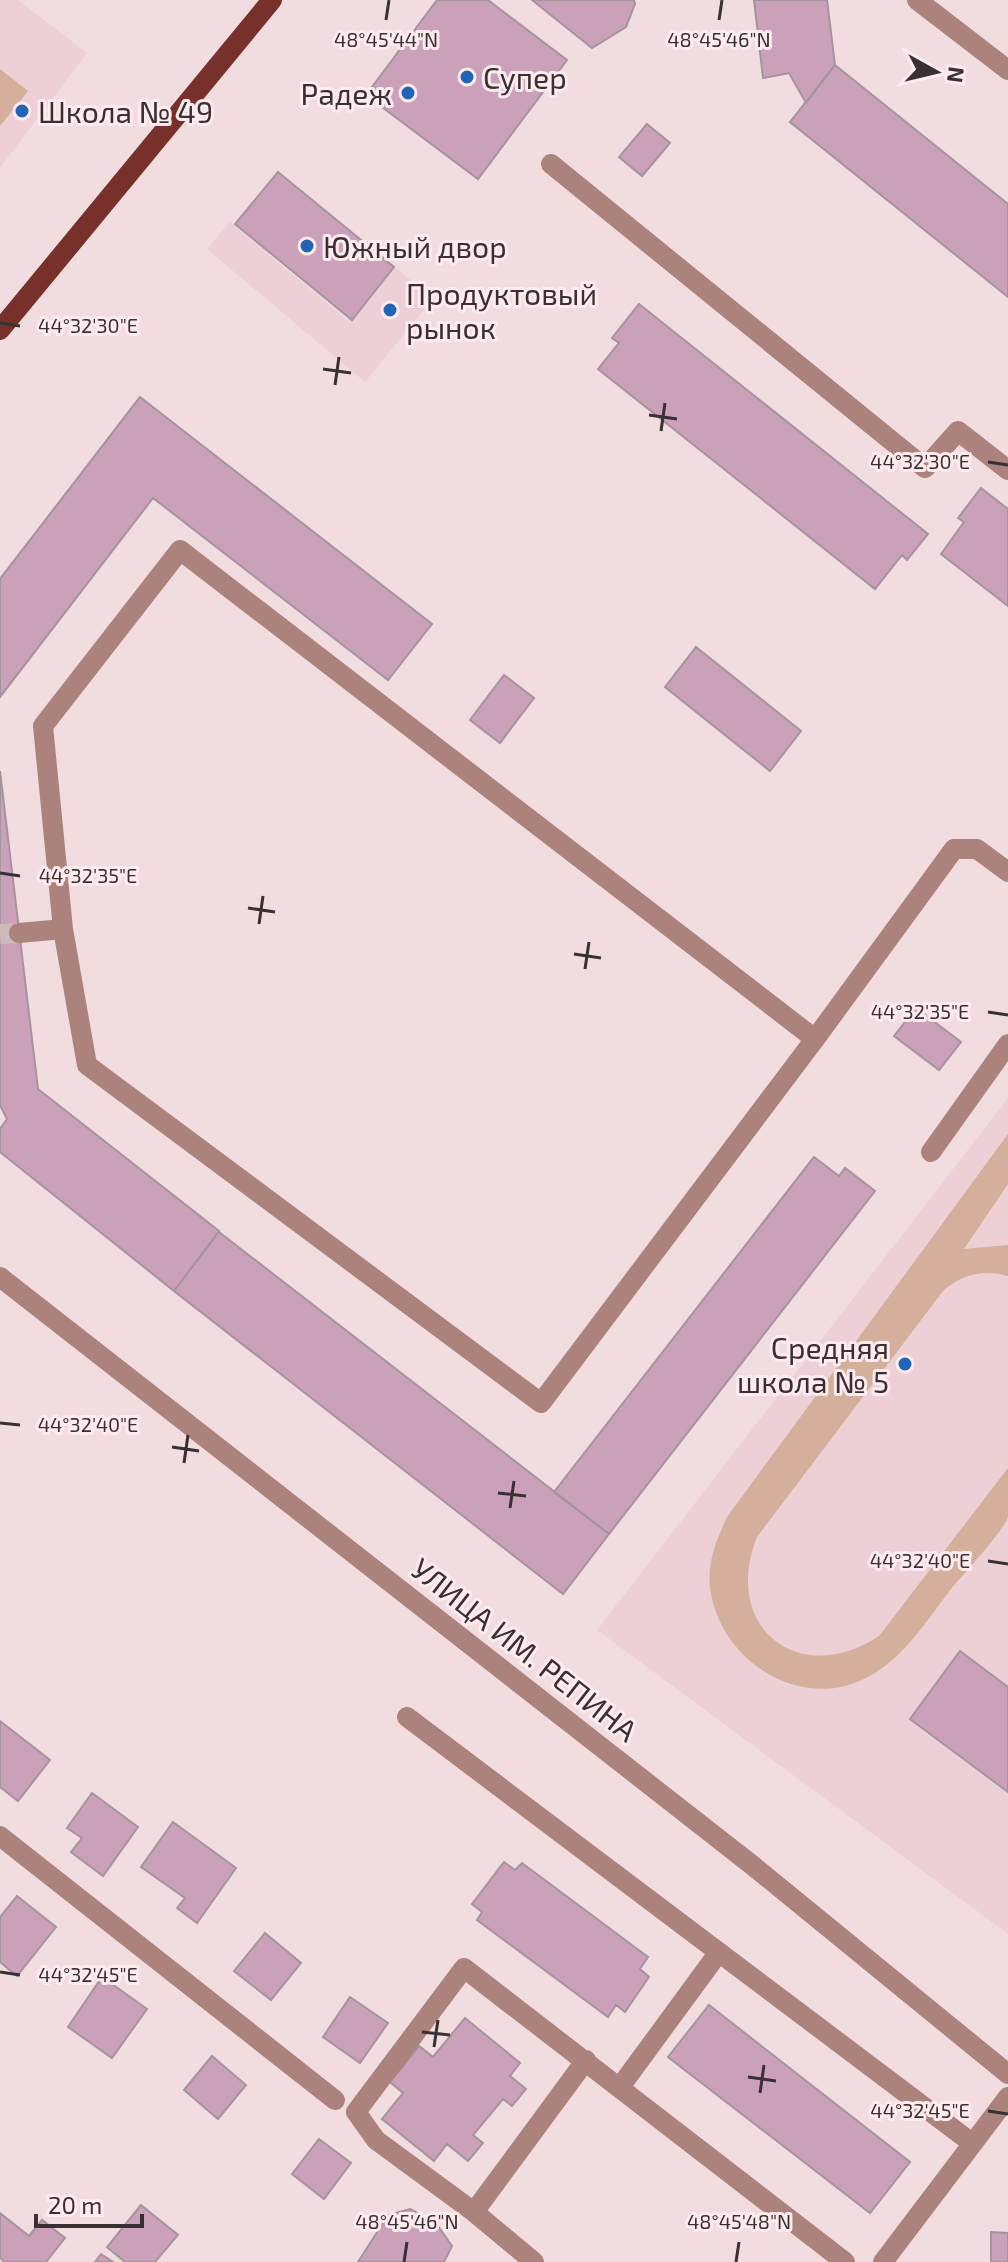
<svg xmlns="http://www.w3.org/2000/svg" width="1008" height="2262" font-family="'Exo 2',sans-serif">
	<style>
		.built { fill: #ecd0d5 }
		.green { fill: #d4af9c }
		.building { fill: #cba1b9; stroke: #a4949d; stroke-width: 2 }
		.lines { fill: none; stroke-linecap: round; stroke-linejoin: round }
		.minor-tunnel { stroke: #ccbabd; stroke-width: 20; stroke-dasharray: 20 10; stroke-linecap: butt }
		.minor { stroke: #ac827c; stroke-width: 20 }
		.major { stroke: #77302a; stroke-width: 20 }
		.ticks { fill: none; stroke: #383032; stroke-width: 3 }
		.poi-dot { fill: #2264b5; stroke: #ffeaee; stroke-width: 3 }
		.labels { text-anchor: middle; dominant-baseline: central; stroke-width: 6; stroke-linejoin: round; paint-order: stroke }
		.poi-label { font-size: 30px; fill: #383032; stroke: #ffeaee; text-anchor: start }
		.street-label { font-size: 30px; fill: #383032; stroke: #ffeaee }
		.ticks-label { font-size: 20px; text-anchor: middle; fill: #383032; stroke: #ffeaee; stroke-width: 6; stroke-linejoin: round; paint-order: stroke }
	</style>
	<rect width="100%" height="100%" fill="#f1dde0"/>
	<path class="built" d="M0,0H18L87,53L0,168Z
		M230,222L347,320L394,266L433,299L365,382L207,249Z
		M1008,1098V1934L597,1630Z"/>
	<path class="green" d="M0,69L28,91L0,126Z
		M1008,1134V1184L964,1249L1008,1245V1276C983,1269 962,1274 943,1291L757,1537C721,1627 799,1689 879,1636L1008,1468C1008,1482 1008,1503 1008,1517C1004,1530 963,1575 951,1589C927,1620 904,1658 868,1677C800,1714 718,1659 710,1587C707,1562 717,1539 727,1517Z"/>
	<path class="building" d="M437,0H488L567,60L478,179L366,95Z
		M532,0H634L635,4L626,27L592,48Z
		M754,0H827L835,65L806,103L789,73L763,78Z
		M835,65L1008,204V297L790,122Z
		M647,124L670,143L642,176L619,157Z
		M278,172L394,267L352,320L235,224Z
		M639,304L928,534L907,560L902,555L875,589L598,369L619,343L612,338Z
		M140,397L432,624L388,680L153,498L0,697V579Z
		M981,488L1008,509V606L941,554L964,522L958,518Z
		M696,647L801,731L770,771L665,687Z
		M504,675L534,698L500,743L470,720Z
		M0,771L38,1089L219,1231L174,1291L0,1152V1129L7,1119L0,1105Z
		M916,1008L961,1042L939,1070L894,1036Z
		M814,1157L839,1176L845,1168L875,1191L609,1534L554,1492Z
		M219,1232L609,1534L563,1594L174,1291Z
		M960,1651L1008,1687V1792L910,1719Z
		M0,1721L50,1760L18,1801L0,1787Z
		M92,1793L138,1827L103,1876L71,1852L82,1838L67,1828Z
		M173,1822L236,1868L197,1923L177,1908L185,1898L141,1867Z
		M504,1862L515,1870L522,1863L648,1957L640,1969L649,1977L625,2012L616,2005L608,2017L477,1920L482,1912L472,1904Z
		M17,1896L56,1927L17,1976L0,1962V1917Z
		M265,1933L301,1963L271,2000L234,1971Z
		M102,1977L147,2009L112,2058L68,2027Z
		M350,1997L388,2023L360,2063L323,2037Z
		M709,2005L910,2162L870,2213L668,2057Z
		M465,2018L520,2063L510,2076L526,2089L512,2106L503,2099L473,2135L483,2143L468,2161L447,2144L434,2161L382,2119L403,2093L390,2082L419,2046L433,2057Z
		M212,2056L246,2085L218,2119L184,2090Z
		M319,2139L351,2163L324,2199L292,2174Z
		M141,2205L178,2235L155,2262H125L107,2247Z
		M410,2209L436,2223L452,2246L444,2262H358L388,2215Z
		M0,2213L29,2236L42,2220L65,2238L46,2262H5L0,2258Z
		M991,2232L1008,2233V2262H991Z
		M101,2254L113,2262H95Z"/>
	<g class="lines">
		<path class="minor-tunnel" d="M0,934L19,933"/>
		<path class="minor" d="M917,0L1008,70
			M551,164L925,468L958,431L1008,470
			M19,933L63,929L43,726L180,550L815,1039L541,1403L87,1065L63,929
			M815,1039L954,849H977L1008,872
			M931,1152L1008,1044
			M0,1277L752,1865L1008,2074
			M407,1717L972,2143
			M0,1836L335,2100
			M620,2087L719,1952
			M474,2212L376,2140L356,2112L464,1968L845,2262
			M534,2262L474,2212L586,2060
			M883,2262L1008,2097"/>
		<path class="major" d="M0,330L272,0"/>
	</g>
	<path class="ticks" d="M386,20L389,0M719,20L722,0M0,323L20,326M323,369L351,373M335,385L339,357M649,415L677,419M661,431L665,403M988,462L1008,465M0,873L20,876M248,908L275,912M259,924L263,896M574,954L601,958M585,969L589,942M988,1012L1008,1015M0,1423L20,1425M172,1447L199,1451M184,1463L188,1435M498,1493L526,1496M510,1508L514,1481M988,1561L1008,1564M0,1972L20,1975M422,2032L450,2035M434,2047L438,2020M748,2077L776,2081M760,2093L764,2065M988,2111L1008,2114M404,2262L407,2242M736,2262L739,2242"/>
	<g class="poi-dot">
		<circle cx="467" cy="77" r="8"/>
		<circle cx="408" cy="93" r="8"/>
		<circle cx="22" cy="111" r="8"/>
		<circle cx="307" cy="246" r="8"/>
		<circle cx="390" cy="310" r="8"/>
		<circle cx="905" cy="1364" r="8"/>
	</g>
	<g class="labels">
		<g class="poi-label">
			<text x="483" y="77">Супер</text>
			<text x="392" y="93" text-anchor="end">Радеж</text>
			<text x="38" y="111">Школа № 49</text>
			<text x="323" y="246">Южный двор</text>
			<text x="406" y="293">Продуктовый<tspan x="406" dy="34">рынок</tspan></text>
			<text x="889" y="1347" text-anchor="end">Средняя<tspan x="889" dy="34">школа № 5</tspan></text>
		</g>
		<g class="street-label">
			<text transform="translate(525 1649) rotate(38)">УЛИЦА ИМ. РЕПИНА</text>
		</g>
	</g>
	<g class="ticks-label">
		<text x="386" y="47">48°45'44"N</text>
		<text x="719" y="47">48°45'46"N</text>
		<text x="88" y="333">44°32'30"E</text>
		<text x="920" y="469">44°32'30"E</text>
		<text x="88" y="883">44°32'35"E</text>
		<text x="920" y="1019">44°32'35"E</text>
		<text x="88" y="1432">44°32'40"E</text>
		<text x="920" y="1568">44°32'40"E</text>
		<text x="88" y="1982">44°32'45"E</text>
		<text x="920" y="2118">44°32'45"E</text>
		<text x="407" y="2229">48°45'46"N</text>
		<text x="739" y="2229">48°45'48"N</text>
	</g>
	<g transform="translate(936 72) rotate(98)" stroke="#ffeaee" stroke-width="6" paint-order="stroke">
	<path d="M0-6L14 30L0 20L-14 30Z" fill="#383032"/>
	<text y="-12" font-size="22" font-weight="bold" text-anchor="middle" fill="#383032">N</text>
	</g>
	<path d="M36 2214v12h106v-12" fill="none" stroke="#383032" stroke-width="4"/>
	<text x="48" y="2214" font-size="24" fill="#383032" stroke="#ffeaee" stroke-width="6" paint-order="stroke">20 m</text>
</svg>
